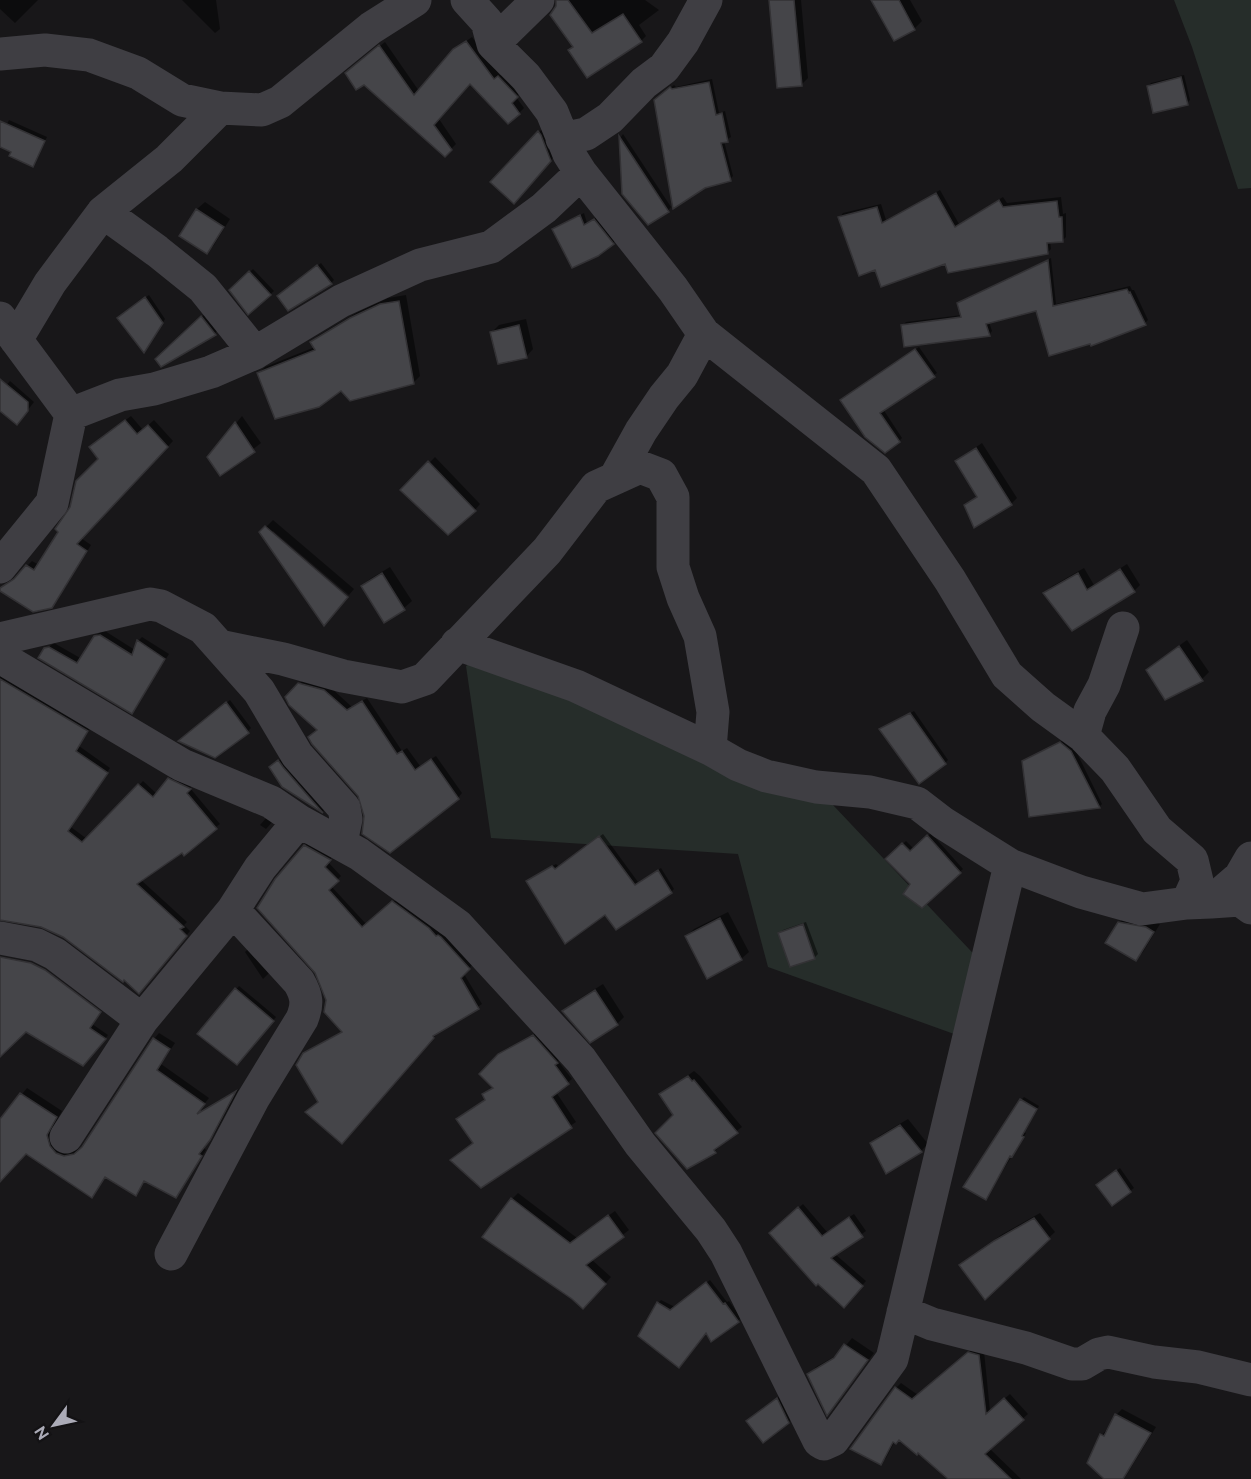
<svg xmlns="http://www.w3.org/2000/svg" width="1251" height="1479" font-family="Raleway,sans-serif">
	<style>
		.green { fill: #262d2a }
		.shadow { fill: #0007 }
		.building { fill: #454549; stroke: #333235; stroke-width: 1.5 }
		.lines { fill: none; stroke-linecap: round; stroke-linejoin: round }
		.minor { stroke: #3f3e43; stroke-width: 33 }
	</style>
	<rect width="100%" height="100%" fill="#181719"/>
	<path class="green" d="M1174,0H1251V188L1238,189L1192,47Z
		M485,654L816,787L986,967L968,1039L768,967L738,854L491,838L466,666Z"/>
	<path class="shadow" d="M0,0H38L15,23L0,9Z
		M182,0H216L220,29L215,33Z
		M557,0H645L659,10L639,25L646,36L641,41L574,46L557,6Z
		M770,0H801L808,78L801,85Z
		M873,0H910L922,21L915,28L895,39Z
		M472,37L500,75L504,72L522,91L516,97L524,108L519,113L470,82L439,119L456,144L445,155L352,68L385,42L419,91L454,50Z
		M1184,75L1190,100L1187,103L1148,86L1151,83Z
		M712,79L719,113L725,111L731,137L724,141L733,176L730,179L659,97L674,85L676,87Z
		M9,120L47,137L33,165L13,151L0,146V137Z
		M544,127L556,154L520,196L492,182Z
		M623,134L671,207L668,211L623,193L621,137Z
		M940,190L959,224L1003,197L1007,203L1061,197L1063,214L1066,213V237L1062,241H1050L1051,249L1047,253L876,268L840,217L843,213L881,204L886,220Z
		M205,202L230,219L214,245L207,252L181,235L197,209Z
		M584,213L587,223L597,217L616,240L613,243L554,229Z
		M1051,258L1056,304L1130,286L1132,290H1134L1148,320L1145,323L1037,309L989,322L992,331L989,335L902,326L906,322L962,315L959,303L962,300Z
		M321,263L334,280L331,283L282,293Z
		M253,269L274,291L249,313L231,290Z
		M149,295L165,319L147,348L122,315Z
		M406,295L420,376L413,383L342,389L259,373L265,367L315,347L312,342L318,336L358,312L388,298Z
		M205,314L218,330L215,333L163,365L156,359Z
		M526,319L533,349L526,357L492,332L499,325Z
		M919,347L937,373L883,409L902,438L899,441L845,397Z
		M10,381L34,402L20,420L0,409V393Z
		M131,416L143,430L154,420L173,441L81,538L91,545L57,601L1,589L9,580L14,579L32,561L39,565L60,532L100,459L96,442Z
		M242,416L261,443L221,474L209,457Z
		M982,443L1017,498L1011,504L966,505L978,495L956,461Z
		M435,457L480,504L475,510L403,490Z
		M273,520L354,589L349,595L273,531V535L261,532Z
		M1127,564L1140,585L1134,591L1045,593L1051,587L1084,568L1094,585Z
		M390,567L412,601L404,608L384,621L362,586L370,579Z
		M105,631L135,650L138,641L142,637L169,654L132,712L46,649L54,643L82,659L95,637L100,632Z
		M1187,640L1209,672L1202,679L1165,698L1155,663Z
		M0,673L91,727L79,746L110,768L71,827L87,839L143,781L157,794L173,775L193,785L190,788L220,824L141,880L187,922L184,925L190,931L143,988L124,978L64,936L0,909Z
		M304,679L329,686L352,707L367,698L402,751L407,748L420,766L436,756L462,793L458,798L366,816L360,795L318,730L287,698Z
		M230,700L251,728L248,731L214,756L183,738Z
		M914,711L948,760L945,763L881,729Z
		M1064,740L1074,747L1102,804L1099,807L1024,761Z
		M282,758L325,809L323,811L283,786L275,764Z
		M267,817L273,821L266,829L260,825Z
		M931,833L963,869L922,906L912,884L887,859L906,841L914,849Z
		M603,834L638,882L661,868L674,889L671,892L606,913L528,881L556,864L559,867Z
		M308,842L333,856L328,862L341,876L331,886L367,925L397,899L433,925L441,934L443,932L472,965L464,974L482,1004L437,1034L345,1139L320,1102L308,1050L343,1031L327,1000L305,846Z
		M728,912L749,952L741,959L687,936L694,929Z
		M1126,915L1154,921L1160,924L1143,952L1136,959L1119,923Z
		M806,922L818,954L815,957L791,965L780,933L783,930Z
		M249,948L270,972L263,979L245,952Z
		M603,984L624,1017L617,1024L564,1011L571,1004Z
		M239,986L276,1017L240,1060L199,1034Z
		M82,1017L108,1035L87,1061Z
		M537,1032L561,1058L558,1061L572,1079L556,1092L576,1122L481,1186L474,1143L487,1099L484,1095L494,1087L481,1074L504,1050Z
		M159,1033L175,1043L161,1064L209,1098L198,1112L239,1089L215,1133L204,1148L206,1150L181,1190L176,1196L145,1180L135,1194L106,1176L91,1196L26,1152L0,1175V1121L27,1088L62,1111L52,1129L71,1151L82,1148L154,1039Z
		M694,1071L700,1076L742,1127L719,1144L720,1146L715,1151L675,1116L661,1095Z
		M1024,1097L1039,1106L1024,1132L1026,1133L986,1198L1021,1100Z
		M908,1119L928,1144L921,1151L872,1143L879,1136Z
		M1120,1168L1134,1188L1112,1204L1102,1182Z
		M518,1193L577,1238L615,1211L629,1230L591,1259L611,1277L589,1302L512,1199Z
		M803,1204L827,1232L854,1214L866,1231L835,1254L866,1281L848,1301L775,1229Z
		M1040,1213L1055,1232L985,1297L961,1265L1001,1235Z
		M710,1280L727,1302L729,1301L741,1318L738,1321L706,1331L658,1303L661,1300L675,1307Z
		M852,1338L874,1353L828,1413L809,1375L816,1367L839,1354Z
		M974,1348L984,1351L990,1411L1010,1394L1028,1414L989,1448L1021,1479H948L900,1438L895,1441L886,1458L881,1463L896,1388L901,1383L918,1395Z
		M780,1396L792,1419L788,1422L752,1418Z
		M1122,1409L1156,1427L1124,1479H1106L1089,1463L1102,1435L1107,1429L1109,1430L1116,1415Z"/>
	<path class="building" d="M556,0H568L592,33L623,14L642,42L587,78L568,50L573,47L550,15L556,6Z
		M769,0H794L802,86L777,88Z
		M871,0H899L915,30L894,41Z
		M466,41L494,79L498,76L518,97L512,103L520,114L508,124L470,84L434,125L452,150L445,157L364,85L356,90L345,73L379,45L414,95L453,49Z
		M1181,77L1188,105L1153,113L1147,86Z
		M709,82L716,115L722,113L728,142L721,143L731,181L705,188L673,209L654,100L670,87L672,89Z
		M0,121L45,141L33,167L9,156L11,152L0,147Z
		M538,131L541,135L551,161L514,204L490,182Z
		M619,136L669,212L648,225L622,194Z
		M936,193L955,227L999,200L1003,207L1057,201L1059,217H1062L1063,242L1047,243L1048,254L948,273L945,264L881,287L875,270L859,276L838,217L877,207L882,223Z
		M196,209L224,227L207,254L179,236Z
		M580,215L584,225L594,219L614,244L598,256L572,268L552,229Z
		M1048,260L1053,306L1127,289L1129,293L1130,292L1146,325L1091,346L1090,344L1049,356L1036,311L986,324L990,336L904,347L901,325L961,317L957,303Z
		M317,265L332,284L288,311L277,296Z
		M249,271L271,295L248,315L229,290Z
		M145,297L163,323L144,353L117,318Z
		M399,301L414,384L350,401L341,391L319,407L275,419L257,373L315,350L310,342L350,318L380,304Z
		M201,316L216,335L161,367L155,359Z
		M519,325L527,358L498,364L490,332Z
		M915,349L935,377L880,413L900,442L885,453L865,437L840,400Z
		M0,379L28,402V411L17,425L0,411Z
		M125,420L137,434L148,425L168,447L77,544L87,551L52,608L33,612L0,591V588L14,579L26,565L34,570L58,532L55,529L70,507L76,481L98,459L89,447Z
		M235,422L255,452L220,476L207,457Z
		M976,448L1012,505L974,528L964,505L977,497L955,461Z
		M428,461L476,511L448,535L400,490Z
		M265,526L348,597L324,626L259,532Z
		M1120,569L1135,592L1072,631L1043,593L1078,573L1087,590Z
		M382,573L405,610L384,623L361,586Z
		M100,635L132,655L137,640L165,659L132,714L38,658L44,648L49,647L77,663L94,636Z
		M1179,646L1203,681L1165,700L1146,670Z
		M0,679L88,731L76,751L108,773L68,831L82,842L138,784L153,797L168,778L191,789L187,793L217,829L184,856L182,853L137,884L184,927L180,929L187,936L139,994L124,980L123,982L63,937L41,927L0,920Z
		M298,683L324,690L347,710L362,701L397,754L402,751L415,770L431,759L459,799L390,853L362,834L364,816L358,796L312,744L308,737L317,730L289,705L285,697Z
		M226,702L249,733L215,758L178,741Z
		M910,713L946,764L919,784L879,729Z
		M1060,742L1071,751L1100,808L1029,817L1022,761Z
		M278,760L283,767L323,813L282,787L269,767Z
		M927,835L961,873L922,908L903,894L910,884L885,859L902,843L910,851Z
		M599,836L635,885L658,870L672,893L616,930L605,915L565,944L526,881L552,866L555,869Z
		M304,845L331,860L325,867L339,881L329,890L362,927L392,901L429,928L436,936L438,935L441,937L470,969L461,978L479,1009L433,1036L434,1038L342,1144L305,1112L318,1102L296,1065L303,1053L342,1032L324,1012L326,1000L315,973L257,908L275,879Z
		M720,918L742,960L707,979L685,936Z
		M1118,922L1146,927L1154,932L1136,961L1105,943Z
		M803,924L815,959L790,967L778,933Z
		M0,957L31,963L45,970L101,1012L90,1028L106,1039L83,1066L26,1032L0,1057Z
		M235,988L274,1021L237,1065L197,1034Z
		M595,990L618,1025L590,1043L562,1011Z
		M533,1035L558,1063L555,1065L569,1084L552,1097L572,1128L481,1188L450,1160L473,1143L456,1119L485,1100L482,1094L493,1088L479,1074L498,1054Z
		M153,1038L170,1049L157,1070L205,1104L197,1114L236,1091L210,1140L199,1154L202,1156L176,1198L144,1181L136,1196L105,1177L92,1198L26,1154L0,1182V1119L20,1093L57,1117L47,1135L50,1146L56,1153L64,1156L74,1154L82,1147Z
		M688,1076L692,1081L694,1080L738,1133L714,1150L716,1153L687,1169L655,1133L673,1115L659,1094Z
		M1020,1099L1037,1109L1022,1136L1024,1137L1012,1157L1010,1156L986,1200L963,1187Z
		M900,1125L922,1152L886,1174L870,1143Z
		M1116,1170L1131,1192L1112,1206L1096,1185Z
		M511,1198L570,1243L608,1215L624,1237L586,1265L606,1284L583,1309L572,1299L482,1237Z
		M798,1207L822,1236L849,1217L863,1237L831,1258L863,1286L844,1308L818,1284L816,1286L769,1233Z
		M1034,1218L1050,1239L985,1300L959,1265L994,1241Z
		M706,1282L723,1304L725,1303L739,1322L711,1342L706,1333L679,1368L638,1336L657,1302L670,1310Z
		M844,1344L868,1360L827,1416L807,1374L834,1358Z
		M968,1352L979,1355L986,1414L1004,1398L1024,1420L985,1454L1011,1479H948L918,1453L917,1455L899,1440L896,1444L893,1442L881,1465L850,1449L895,1387L912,1399Z
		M777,1398L789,1423L763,1443L746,1421Z
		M1115,1414L1151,1433L1123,1479H1104L1087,1463L1100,1434L1104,1436Z"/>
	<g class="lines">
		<path class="minor" d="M467,0L487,22L493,44L526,77L552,112L569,154L581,173L673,289L704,334L876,470L950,580L1007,675L1043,707L1083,736L1090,711L1104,685L1123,628
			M493,44L538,0
			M0,54L45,50L89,55L138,73L182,100L220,108L262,110L280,102L371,28L415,0
			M562,139L586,134L610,118L644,83L664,68L683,42L706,0
			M103,212L157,251L203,288L255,353
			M0,318L71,414
			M16,340L50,283L103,212L169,159L220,108
			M71,414L120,395L154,389L211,372L255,353L341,301L420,265L491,247L544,208L581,173
			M615,478L641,431L664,397L682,375L704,334
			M0,567L52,503L71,414
			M0,639L150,604L161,606L203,628L259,691L297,755L344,808L346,819L341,843
			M457,644L576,686L710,749
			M219,646L283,659L343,676L402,687L425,679L547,551L596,487L640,467L661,475L673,497V567L683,598L700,636L713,712L710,749L738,765L766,776L816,787L870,792L917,803L943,823L1010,865L1081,892L1142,909L1187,903L1197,881L1192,860L1157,830L1115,769L1083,736
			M0,657L182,765L271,802L299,821L359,854L457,925L581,1060L640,1144L711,1230L726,1253L819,1441L824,1444L833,1440L892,1359L1010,865
			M1211,902L1240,900L1251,908
			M1187,903L1211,902L1240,877L1251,858
			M0,938L37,945L55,954L142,1020
			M66,1137L142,1020L233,910L260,868L299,821
			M171,1254L253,1099L302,1019C308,1004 307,996 299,982L233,910
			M903,1312L932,1324L1026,1348L1072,1364H1082L1099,1354L1108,1352L1154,1362L1198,1367L1251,1380"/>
	</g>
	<g transform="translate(54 1425) rotate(237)" stroke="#131214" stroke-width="4.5" paint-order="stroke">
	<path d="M0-4.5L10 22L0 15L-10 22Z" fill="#ababb7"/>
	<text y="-9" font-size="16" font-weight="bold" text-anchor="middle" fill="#ababb7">N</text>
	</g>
</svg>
